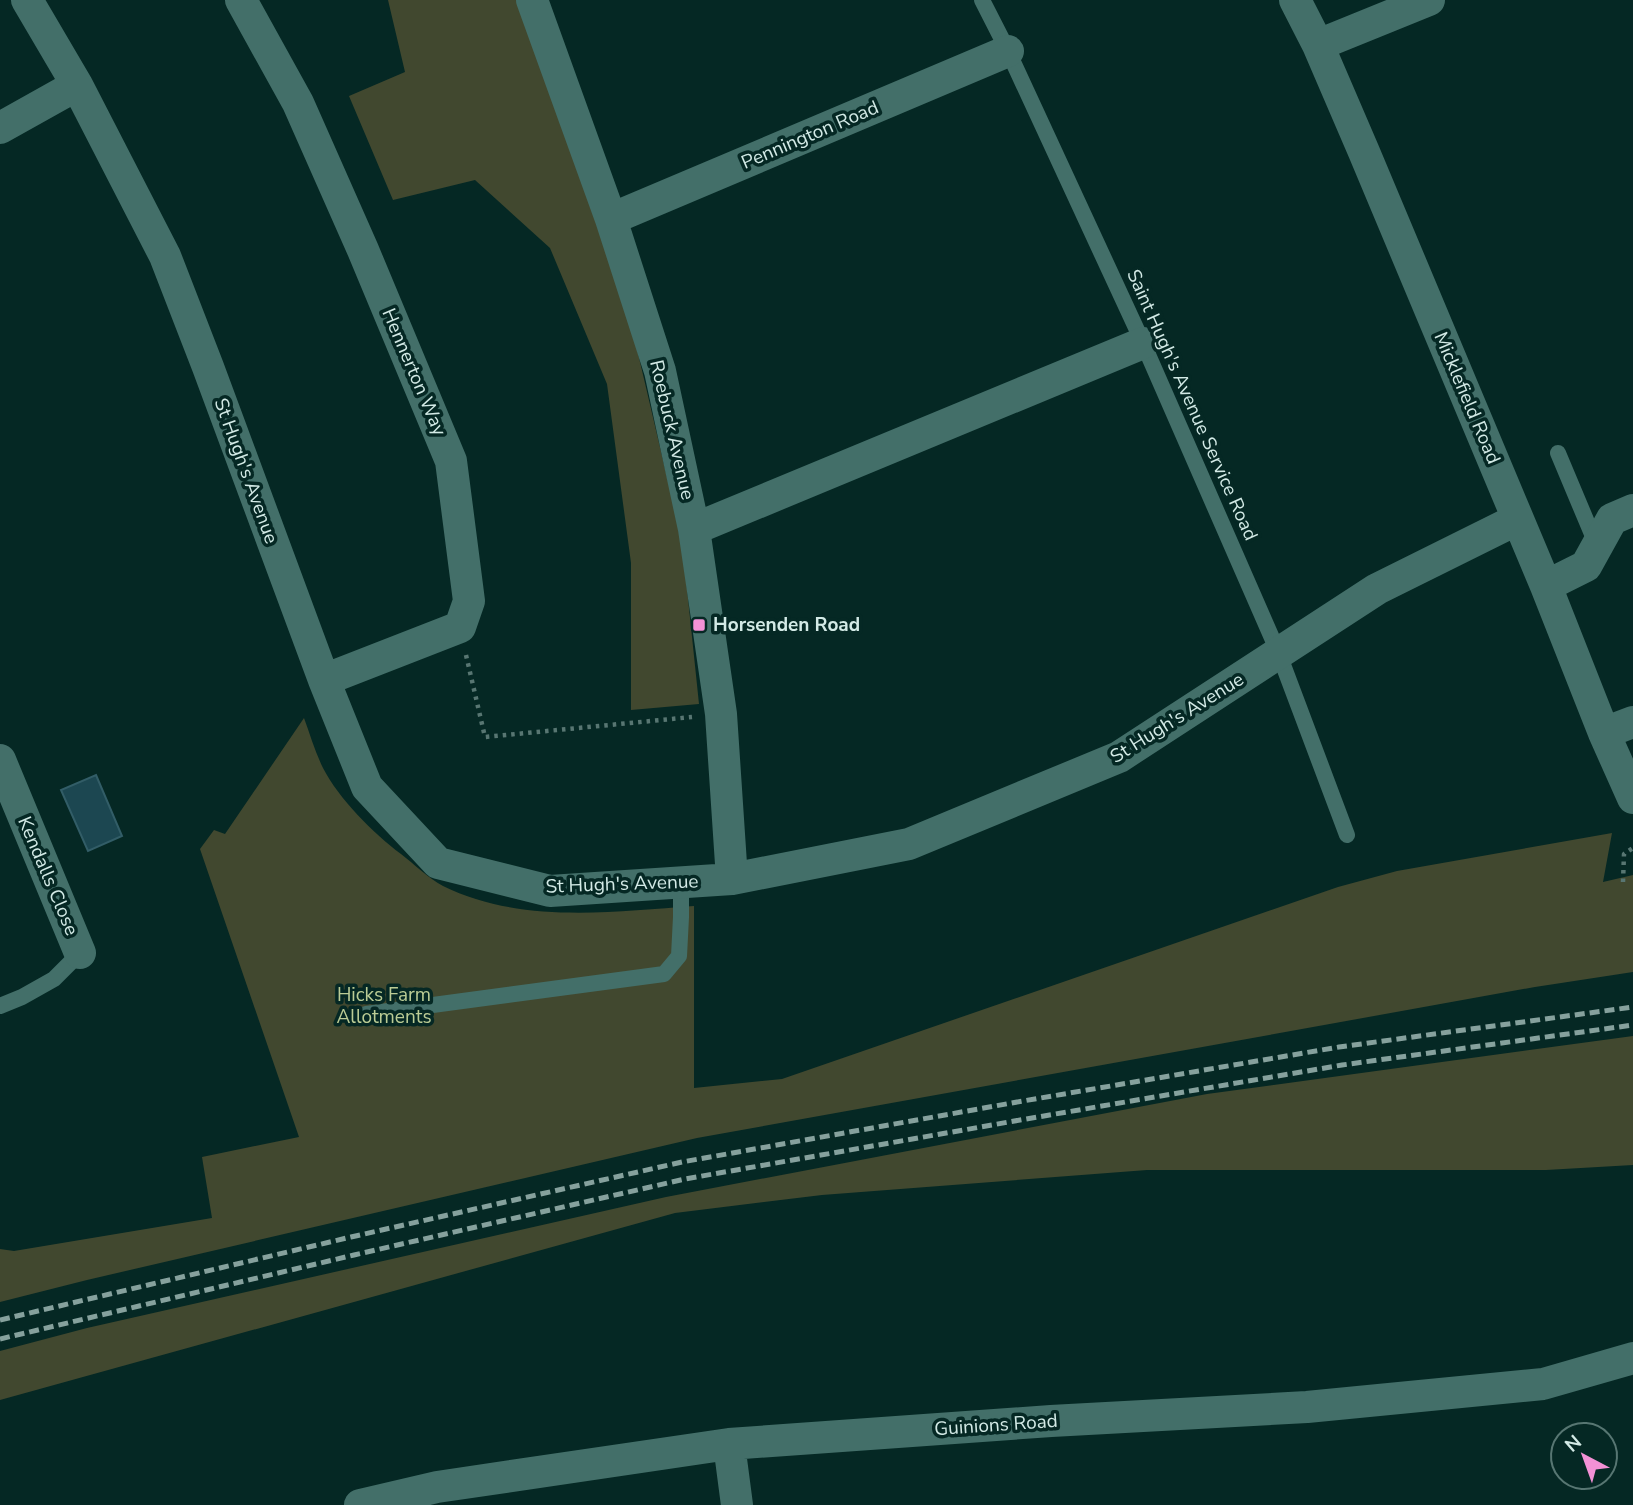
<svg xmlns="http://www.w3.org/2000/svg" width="1633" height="1505" font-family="'Nunito Sans',sans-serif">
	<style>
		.green { fill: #41482f }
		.building { fill: #1c4751; stroke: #325d67; stroke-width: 2 }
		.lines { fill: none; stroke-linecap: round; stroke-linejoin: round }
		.path { stroke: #587672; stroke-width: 4.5; stroke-dasharray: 3.5 5; stroke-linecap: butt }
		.lane { stroke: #436f69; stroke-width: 16 }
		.street { stroke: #436f69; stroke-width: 32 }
		.rail { stroke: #86a19d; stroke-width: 5; stroke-dasharray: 10 5; stroke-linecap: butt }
		.poi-dot { fill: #f391d6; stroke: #052824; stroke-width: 2.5 }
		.labels { text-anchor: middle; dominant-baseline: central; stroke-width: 7; stroke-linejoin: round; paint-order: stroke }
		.street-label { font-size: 19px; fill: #d3eae6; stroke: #052824 }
		.poi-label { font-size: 19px; font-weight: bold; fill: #d3eae6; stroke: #052824; text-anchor: start }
		.park-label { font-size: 19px; fill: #bbcc95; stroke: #052824 }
	</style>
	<rect width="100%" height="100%" fill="#052824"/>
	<path class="green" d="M388,0H520L610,234L682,541L699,704L631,710V563L607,384L550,248L475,180L393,200L349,96L405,72Z
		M304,718C310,734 315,752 323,768C339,799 373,833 401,854C414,864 428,878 443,886C520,924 611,912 694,906V1088L782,1079L1338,887L1397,871L1612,833L1603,882L1633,875V972L1535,987L697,1138L87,1280L0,1302V1249L14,1251L212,1218L202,1157L299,1137L200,849L214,830L225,834Z
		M1633,1036V1165L1546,1170H1147L822,1195L675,1213L0,1400V1351L87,1328L666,1197L1207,1094Z"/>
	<path class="building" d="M96,775L122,836L88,851L61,790Z"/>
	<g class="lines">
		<path class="path" d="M466,655L485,737L692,717
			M1623,882L1624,854L1633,848"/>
		<path class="lane" d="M982,0L1008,51L1143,343L1279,654L1347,835
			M1558,453L1597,546
			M0,1006L22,997L54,979L80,953
			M366,1014L664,974L679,956L681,917V882"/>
		<path class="street" d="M27,0L77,85L165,256L208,367L324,680L367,787L438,863L550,891L732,879L909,844L1119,757L1377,589L1518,519
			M241,0L298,103L363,250L451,461L469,601L460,627L324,680
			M532,0L611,219L660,371L694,529L721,714L732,879
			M1295,0L1318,45L1364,152L1546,586L1604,733L1633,798
			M1318,45L1429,0
			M0,128L77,85
			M611,219L1008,51
			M694,529L1143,343
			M1546,586L1586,566L1612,519L1633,510
			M1604,733L1633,722
			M0,760L80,953
			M729,1444L737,1505
			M360,1505L437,1487L729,1444L1051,1421L1307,1407L1543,1384L1633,1358"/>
		<path class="rail" d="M0,1320L351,1237L682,1162L1023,1101L1339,1047L1633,1007
			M0,1339L354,1255L685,1179L1026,1119L1342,1065L1633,1025"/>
	</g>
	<rect class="poi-dot" x="692" y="618" width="14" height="14" rx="3.5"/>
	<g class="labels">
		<g class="street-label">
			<text transform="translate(810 135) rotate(-23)">Pennington Road</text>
			<text transform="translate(414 372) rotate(67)">Hennerton Way</text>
			<text transform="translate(1467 398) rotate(67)">Micklefield Road</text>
			<text transform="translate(1192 405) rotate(66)">Saint Hugh's Avenue Service Road</text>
			<text transform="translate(672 430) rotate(77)">Roebuck Avenue</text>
			<text transform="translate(246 471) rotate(70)">St Hugh's Avenue</text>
			<text transform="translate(1177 718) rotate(-32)">St Hugh's Avenue</text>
			<text transform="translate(48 876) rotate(67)">Kendalls Close</text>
			<text transform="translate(622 884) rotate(-2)">St Hugh's Avenue</text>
			<text transform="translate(996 1425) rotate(-4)">Guinions Road</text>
		</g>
		<g class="poi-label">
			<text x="713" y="625">Horsenden Road</text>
		</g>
		<g class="park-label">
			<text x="384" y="995">Hicks Farm<tspan x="384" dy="22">Allotments</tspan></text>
		</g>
	</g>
	<g transform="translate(1584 1456) rotate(319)"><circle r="33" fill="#052824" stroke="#577672" stroke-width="2"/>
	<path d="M0-5L12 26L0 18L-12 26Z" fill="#f391d6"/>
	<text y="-10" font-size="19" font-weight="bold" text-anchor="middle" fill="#d3eae6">N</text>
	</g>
</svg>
